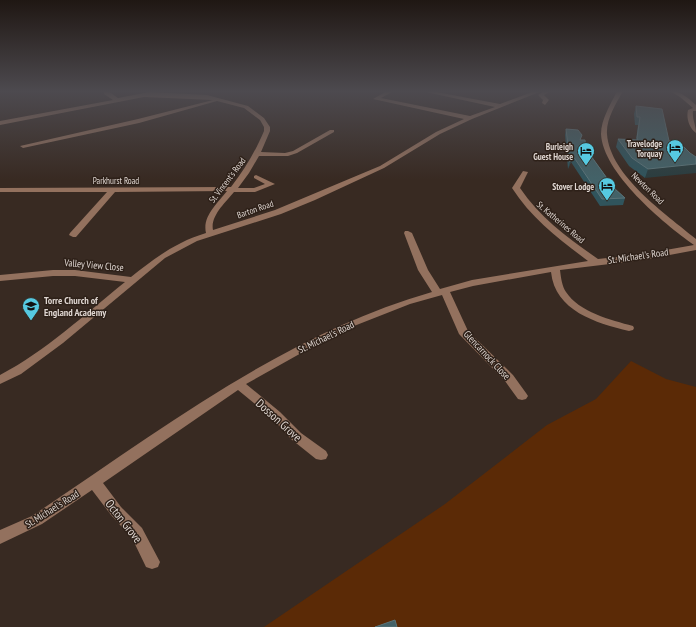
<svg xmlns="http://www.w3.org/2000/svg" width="696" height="627" font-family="'PT Sans Narrow',sans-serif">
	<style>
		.green { fill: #5b2a06 }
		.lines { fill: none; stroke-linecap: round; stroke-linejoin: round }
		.minor { fill: #93715e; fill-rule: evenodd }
		.wall { fill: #30545c }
		.shaded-wall { fill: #2b3d3f }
		.building { fill: #436268; stroke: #5b7479 }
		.labels { text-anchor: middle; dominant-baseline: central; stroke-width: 3; stroke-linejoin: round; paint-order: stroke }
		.far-poi-label { font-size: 9px; font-weight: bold; fill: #dfd6d1; stroke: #2e2119; text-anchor: end }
		.far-street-label { font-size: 9px; fill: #dfd6d1; stroke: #2e2119 }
		.street-label { font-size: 10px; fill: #dfd6d1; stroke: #2e2119 }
		.poi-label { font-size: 10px; font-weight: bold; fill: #dfd6d1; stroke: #2e2119; text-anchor: start }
		.near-street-label { font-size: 12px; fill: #dfd6d1; stroke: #2e2119 }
	</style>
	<rect width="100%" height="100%" fill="#382a22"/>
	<path class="green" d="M631,361L666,379L696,387V627H264L445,504L547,425L596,399Z"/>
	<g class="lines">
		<path class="minor" d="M104,91H108L118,98L149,92L207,95L248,106L264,118L270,127V131L261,152L285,153L293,151L330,130H334V132L297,153L288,156H259L249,173L238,188H254L265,184L254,178V176L256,175L275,184L255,192H234C226,202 210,216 213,230L275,210L380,166L436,132L464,119L373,99L387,91H394L381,98L470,116L495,107L421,91H431L500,104L535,91H542L472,119L440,134L384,168L315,200L281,214L197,241L165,258L63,343L21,374L0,384V375C46,351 85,314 125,282L75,276H53L0,281V275L53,270H75L131,277C155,258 176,242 206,233C202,216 218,203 227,191L115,192L76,237H73L69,235L70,233L107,192H0V188L231,187C245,169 255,152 264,131V127L260,120L244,108L217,101L139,123L23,148L20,146L138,119L213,100L144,97L0,125V121L113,100L104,94Z
			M544,91H551L544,95L549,100L545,105L542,103L543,100L538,95Z
			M617,91H623C616,104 606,119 607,134C610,176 666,214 696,239V250L643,260L560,270C561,278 562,286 566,292C579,312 611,320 633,326L634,328L633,330L629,331C596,323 555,311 551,272L473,286L450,292L468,331L513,375L526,393L528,396L526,399L522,400L518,399L505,381L459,334L442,295L410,304L354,326L312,347L246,384L280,412L301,433L326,451L328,455L326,459L321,460L316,459L291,439L272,418L238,390L103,483L121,507L142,528L160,562L158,567L152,569L146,567L132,538L111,515L92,490L42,524L0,544V530L32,516C159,431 283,335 432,292L418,270L404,233L405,231H408L412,233L428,270L440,289L472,280L588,261C559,239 532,219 512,188L523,171L528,172L520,188C540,218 568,238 598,259L643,254L694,245C663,223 603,173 601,134C601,119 611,104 617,91Z
			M670,91C681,91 688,98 696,105V111H693C692,119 696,125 696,133C689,128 686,118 688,110L693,108L680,97Z"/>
	</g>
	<path class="wall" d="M636,106L669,141L645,178L629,166L616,147L618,139L636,140L638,125H635L634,114Z
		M566,129L581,140L586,149L614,188L625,198L623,205L600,206L571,162L568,169L565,135Z"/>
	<path class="shaded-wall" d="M573,156L571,162L568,169L570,162Z
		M696,164V173L645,178L648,169Z"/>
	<path class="building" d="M636,106L662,109L669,141L679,142L690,153L696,157V164L648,169L632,158L618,139L638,140L637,138L640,117H637Z
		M566,129L578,130L582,135L580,140H585L586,149L614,188L625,198L602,199L573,156L570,162Z
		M395,620L397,627H375Z"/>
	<linearGradient id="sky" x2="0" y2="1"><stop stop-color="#1f1713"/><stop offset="0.51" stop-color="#4d4a4f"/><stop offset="1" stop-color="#4d4a4f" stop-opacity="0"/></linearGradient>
	<rect width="696" height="179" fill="url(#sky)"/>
	<defs>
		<g id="hotel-pin" transform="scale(0.9)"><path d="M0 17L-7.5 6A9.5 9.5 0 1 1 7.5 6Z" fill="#56c9e1" stroke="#2e2119"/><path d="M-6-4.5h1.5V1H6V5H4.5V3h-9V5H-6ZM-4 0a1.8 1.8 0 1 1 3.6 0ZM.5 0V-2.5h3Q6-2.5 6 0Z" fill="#111"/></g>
		<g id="school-pin" transform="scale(0.9)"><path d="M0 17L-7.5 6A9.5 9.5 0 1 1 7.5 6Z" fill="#56c9e1" stroke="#2e2119"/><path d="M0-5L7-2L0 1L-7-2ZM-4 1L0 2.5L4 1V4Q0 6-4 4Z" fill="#111"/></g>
	</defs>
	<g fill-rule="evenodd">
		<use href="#hotel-pin" x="675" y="148"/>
		<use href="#hotel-pin" x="586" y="151"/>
		<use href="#hotel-pin" x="607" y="186"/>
		<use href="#school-pin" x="31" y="306"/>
	</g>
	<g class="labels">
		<g class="far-poi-label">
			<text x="662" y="143">Travelodge<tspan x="662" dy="10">Torquay</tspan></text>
			<text x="573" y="146">Burleigh<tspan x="573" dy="10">Guest House</tspan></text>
			<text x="594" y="186">Stover Lodge</text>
		</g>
		<g class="far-street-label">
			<text x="116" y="180">Parkhurst Road</text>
			<text transform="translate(227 180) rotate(-53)">St. Vincent's Road</text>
			<text transform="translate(648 188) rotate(44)">Newton Road</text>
			<text transform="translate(255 209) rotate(-19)">Barton Road</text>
			<text transform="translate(561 222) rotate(40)">St. Katherines Road</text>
		</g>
		<g class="street-label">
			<text transform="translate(638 256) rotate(-8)">St. Michael's Road</text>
			<text transform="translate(94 265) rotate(5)">Valley View Close</text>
			<text transform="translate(326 337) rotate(-26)">St. Michael's Road</text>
			<text transform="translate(487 355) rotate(47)">Glencarnock Close</text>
			<text transform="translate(52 509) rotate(-32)">St. Michael's Road</text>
		</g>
		<g class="poi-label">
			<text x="44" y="300">Torre Church of<tspan x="44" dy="12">England Academy</tspan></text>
		</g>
		<g class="near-street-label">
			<text transform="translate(279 420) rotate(42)">Dosson Grove</text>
			<text transform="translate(124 521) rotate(52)">Octon Grove</text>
		</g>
	</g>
</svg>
